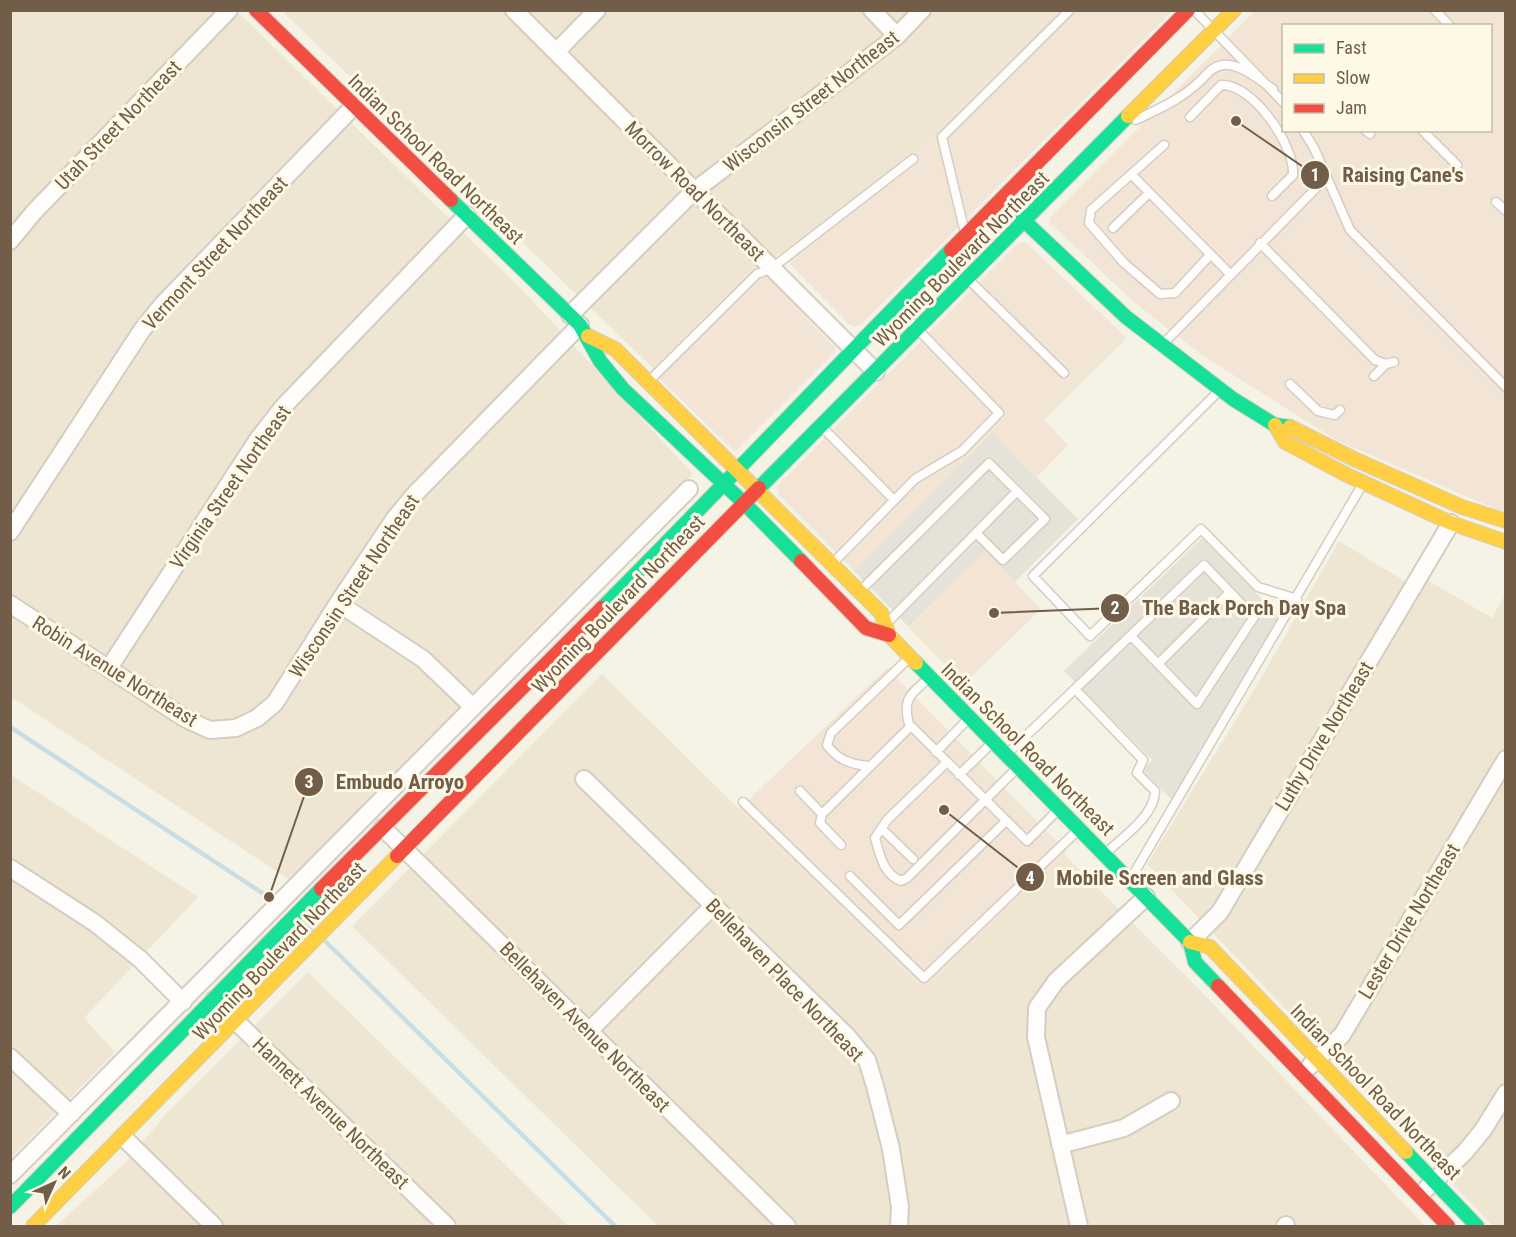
<svg xmlns="http://www.w3.org/2000/svg" width="1516" height="1237" font-family="'Roboto Condensed',sans-serif">
	<style>
		.residential { fill: #eee6d3 }
		.commercial { fill: #f3e5d6; fill-rule: evenodd }
		.industrial { fill: #e7e2d7 }
		.lines { fill: none; stroke-linecap: round; stroke-linejoin: round }
		.stream { stroke: #c9dee4; stroke-width: 4.5 }
		.lane-casing { stroke: #d3cdc2; stroke-width: 11 }
		.street-casing { stroke: #d3cdc2; stroke-width: 20 }
		.fast-casing { stroke: #d5cfc3; stroke-width: 16 }
		.slow-casing { stroke: #d5cfc3; stroke-width: 16 }
		.jam-casing { stroke: #d5cfc3; stroke-width: 16 }
		.lane { stroke: #fefdfb; stroke-width: 8 }
		.street { stroke: #fefdfb; stroke-width: 16 }
		.fast { stroke: #16e098; stroke-width: 14 }
		.slow { stroke: #ffcf43; stroke-width: 14 }
		.jam { stroke: #f24e42; stroke-width: 14 }
		.labels { text-anchor: middle; dominant-baseline: central; stroke-width: 6; stroke-linejoin: round; paint-order: stroke }
		.street-label { font-size: 20px; fill: #715d48; stroke: #fef9e6 }
		.leader { fill: none; stroke: #715d48; stroke-width: 2 }
		.callout-dot { fill: #715d48; stroke: #fef9e6; stroke-width: 2 }
		.mark-label { font-size: 18px; text-anchor: middle; font-weight: bold; fill: #fff }
		.callout-label { font-size: 21px; text-anchor: middle; font-weight: bold; fill: #715d48; stroke: #fef9e6; stroke-width: 6; stroke-linejoin: round; paint-order: stroke }
	</style>
	<rect width="100%" height="100%" fill="#f5f2e6"/>
	<path class="residential" d="M10,11H237L525,293L693,474L293,882L11,697Z
		M282,11H1054L922,147L780,254L755,267L653,368Z
		M1339,541L1406,582L1429,581L1492,618L1505,595V1226H1493L1147,864L1253,692Z
		M602,674L923,990L932,978L935,979L1064,854L1192,982L1425,1226H658L352,926Z
		M11,775L198,897L84,1018L115,1052L11,1158Z
		M308,972L568,1226H56L125,1163L167,1113Z"/>
	<path class="commercial" d="M1054,11H1172L861,325L855,327L849,324L780,254L922,147Z
		M1255,11H1505V513L1336,440L1202,355L1135,303L1049,222L1051,216ZM1284,26H1490V130H1284Z
		M1025,242L1127,338L1044,420L1068,445L1037,477L992,432L854,571L778,494L779,484L1018,243Z
		M756,267L836,348L833,354L735,452L651,370Z
		M985,551L1041,609L964,684L909,628Z
		M887,668L1067,852L935,979L932,978L923,990L739,809Z"/>
	<path class="industrial" d="M992,432L1078,519L1015,582L985,551L909,627L854,571Z
		M1202,538L1280,617L1172,800L1143,770L1152,760L1064,671Z"/>
	<g class="lines">
		<path class="stream" d="M10,727L276,902
			M299,920L314,932
			M323,939L615,1226"/>
		<g class="lane-casing">
			<path id="lane" d="M1194,10L1284,103
				M1435,10L1450,26
				M1190,117L1221,85C1252,83 1295,145 1293,175L1272,196
				M1136,120C1158,109 1182,99 1200,81C1206,75 1213,66 1223,65C1240,63 1259,80 1273,89
				M1303,130L1314,148L1350,230L1506,387
				M1365,130L1370,134
				M1422,130L1457,165
				M1164,145L1091,210L1089,223L1124,263L1160,294L1175,293L1210,255
				M1131,174L1230,274
				M1496,202L1506,211
				M1113,228L1149,193
				M965,233L942,137L1070,10
				M1260,243L1375,360L1386,364L1394,362
				M969,280L1064,373
				M1164,343L1326,178
				M1374,376L1386,364
				M648,382L757,274L772,268L913,159
				M1290,384L1318,411L1335,415L1340,410
				M1220,390L1033,576L1090,636L1201,529L1258,587L1297,599
				M822,427L894,500
				M976,533L1017,491
				M833,563L915,479L962,451L999,413L896,307
				M860,591L989,463L1045,519L1003,560L976,533L887,623
				M1158,664L1230,592
				M929,678C911,694 902,698 909,724L1027,841L1059,809
				M1075,689L1204,565L1254,617L1197,704L1131,636
				M936,752L969,718
				M1007,754L1075,689L1143,760L1137,773L1155,791C1155,816 1121,838 1105,854
				M947,762L887,820L875,838C880,855 883,874 901,881L907,878L1018,767
				M868,766C850,764 838,760 827,745L831,733L910,657
				M959,775L993,742
				M800,791L822,814
				M743,802L924,978L1079,829
				M882,829L913,859
				M841,845L820,823L822,814L911,726
				M850,876L899,925L1006,821
				M1130,880L1362,485"/>
		</g>
		<g class="street-casing">
			<path id="street" d="M514,10L876,372
				M872,10L897,36
				M556,52L597,10
				M10,241L34,212L229,10
				M570,315L694,191L897,36L922,10
				M10,532L142,330L162,305L354,106
				M338,603L423,659L473,707
				M10,604L184,718L210,730L236,728L257,718L275,703L338,603L395,518L414,495L580,325
				M109,668L258,439L283,407L467,215
				M584,779L846,1035L867,1060L875,1086L891,1149L900,1207L899,1226
				M383,828L787,1226
				M10,868L95,923L140,959L183,1002
				M1190,942L1220,912L1451,523
				M214,1000L447,1226
				M589,1031L713,906
				M10,1057L71,1114
				M1310,1066L1342,1035L1506,759
				M123,1137L214,1226
				M1060,1145L1124,1128L1171,1101
				M10,1175L689,489
				M1426,1189L1465,1152L1483,1130L1506,1093
				M1079,1226L1036,1037L1037,1008L1056,981L1146,897
				M1285,1226L1286,1225"/>
		</g>
		<g class="fast-casing">
			<path id="fast" d="M451,200L580,325L600,361L623,389L744,503L801,561
				M1016,213L1126,317L1233,399L1275,425L1290,427
				M759,488L1128,116
				M602,608C720,490 834,368 951,250
				M916,663L1190,942L1195,962L1218,986
				M1406,1152L1477,1226
				M10,1207L321,889"/>
		</g>
		<g class="slow-casing">
			<path id="slow" d="M1128,116L1234,10
				M588,336L615,349L881,613L889,635L916,663
				M1275,425L1285,442L1347,475L1451,523L1506,542
				M1290,427L1354,459L1462,507L1506,521
				M1190,942L1210,947L1406,1152
				M33,1226L397,856"/>
		</g>
		<g class="jam-casing">
			<path id="jam" d="M256,10L451,200
				M951,250L1188,10
				M801,561L866,628L889,635
				M397,856L759,488
				M321,889L602,608
				M1218,986L1448,1226"/>
		</g>
		<use href="#lane" class="lane"/>
		<use href="#street" class="street"/>
		<use href="#fast" class="fast"/>
		<use href="#slow" class="slow"/>
		<use href="#jam" class="jam"/>
	</g>
	<g class="labels">
		<g class="street-label">
			<text transform="translate(811 101) rotate(-38)">Wisconsin Street Northeast</text>
			<text transform="translate(118 125) rotate(-46)">Utah Street Northeast</text>
			<text transform="translate(436 159) rotate(44)">Indian School Road Northeast</text>
			<text transform="translate(695 191) rotate(45)">Morrow Road Northeast</text>
			<text transform="translate(215 253) rotate(-47)">Vermont Street Northeast</text>
			<text transform="translate(961 259) rotate(-45)">Wyoming Boulevard Northeast</text>
			<text transform="translate(230 487) rotate(-55)">Virginia Street Northeast</text>
			<text transform="translate(354 586) rotate(-56)">Wisconsin Street Northeast</text>
			<text transform="translate(618 604) rotate(-46)">Wyoming Boulevard Northeast</text>
			<text transform="translate(115 671) rotate(32)">Robin Avenue Northeast</text>
			<text transform="translate(1324 736) rotate(-59)">Luthy Drive Northeast</text>
			<text transform="translate(1028 749) rotate(45)">Indian School Road Northeast</text>
			<text transform="translate(1409 921) rotate(-59)">Lester Drive Northeast</text>
			<text transform="translate(279 951) rotate(-46)">Wyoming Boulevard Northeast</text>
			<text transform="translate(785 980) rotate(46)">Bellehaven Place Northeast</text>
			<text transform="translate(585 1027) rotate(45)">Bellehaven Avenue Northeast</text>
			<text transform="translate(1376 1092) rotate(46)">Indian School Road Northeast</text>
			<text transform="translate(331 1113) rotate(44)">Hannett Avenue Northeast</text>
		</g>
	</g>
	<path class="leader" d="M1236 121L1315 175M994 613L1115 608M269 897L309 782M944 810L1030 877"/>
	<g class="callout-dot">
		<circle cx="1236" cy="121" r="6"/>
		<circle cx="994" cy="613" r="6"/>
		<circle cx="269" cy="897" r="6"/>
		<circle cx="944" cy="810" r="6"/>
		<circle cx="1315" cy="175" r="15"/>
		<circle cx="1115" cy="608" r="15"/>
		<circle cx="309" cy="782" r="15"/>
		<circle cx="1030" cy="877" r="15"/>
	</g>
	<g class="mark-label">
		<text x="1315" y="181">1</text>
		<text x="1115" y="614">2</text>
		<text x="309" y="788">3</text>
		<text x="1030" y="884">4</text>
	</g>
	<g class="callout-label">
		<text x="1403" y="182">Raising Cane's</text>
		<text x="1244" y="615">The Back Porch Day Spa</text>
		<text x="400" y="789">Embudo Arroyo</text>
		<text x="1160" y="885">Mobile Screen and Glass</text>
	</g>
	<rect width="1516" height="1237" fill="none" stroke="#715d48" stroke-width="24"/>
	<rect x="1282" y="24" width="210" height="108" fill="#fef9e6" stroke="#c6bba7" stroke-width="1.5"/>
	<rect x="1294" y="44" width="30" height="9" fill="#16e098" stroke="#c6bba7" stroke-width="1.5"/>
	<text x="1336" y="54" font-size="18" fill="#715d48">Fast</text>
	<rect x="1294" y="74" width="30" height="9" fill="#ffcf43" stroke="#c6bba7" stroke-width="1.5"/>
	<text x="1336" y="84" font-size="18" fill="#715d48">Slow</text>
	<rect x="1294" y="104" width="30" height="9" fill="#f24e42" stroke="#c6bba7" stroke-width="1.5"/>
	<text x="1336" y="114" font-size="18" fill="#715d48">Jam</text>
	<g transform="translate(54 1183) rotate(45)" stroke="#fef9e6" stroke-width="4.5" paint-order="stroke">
	<path d="M0-4.5L10 22L0 15L-10 22Z" fill="#715d48"/>
	<text y="-9" font-size="16" font-weight="bold" text-anchor="middle" fill="#715d48">N</text>
	</g>
</svg>
